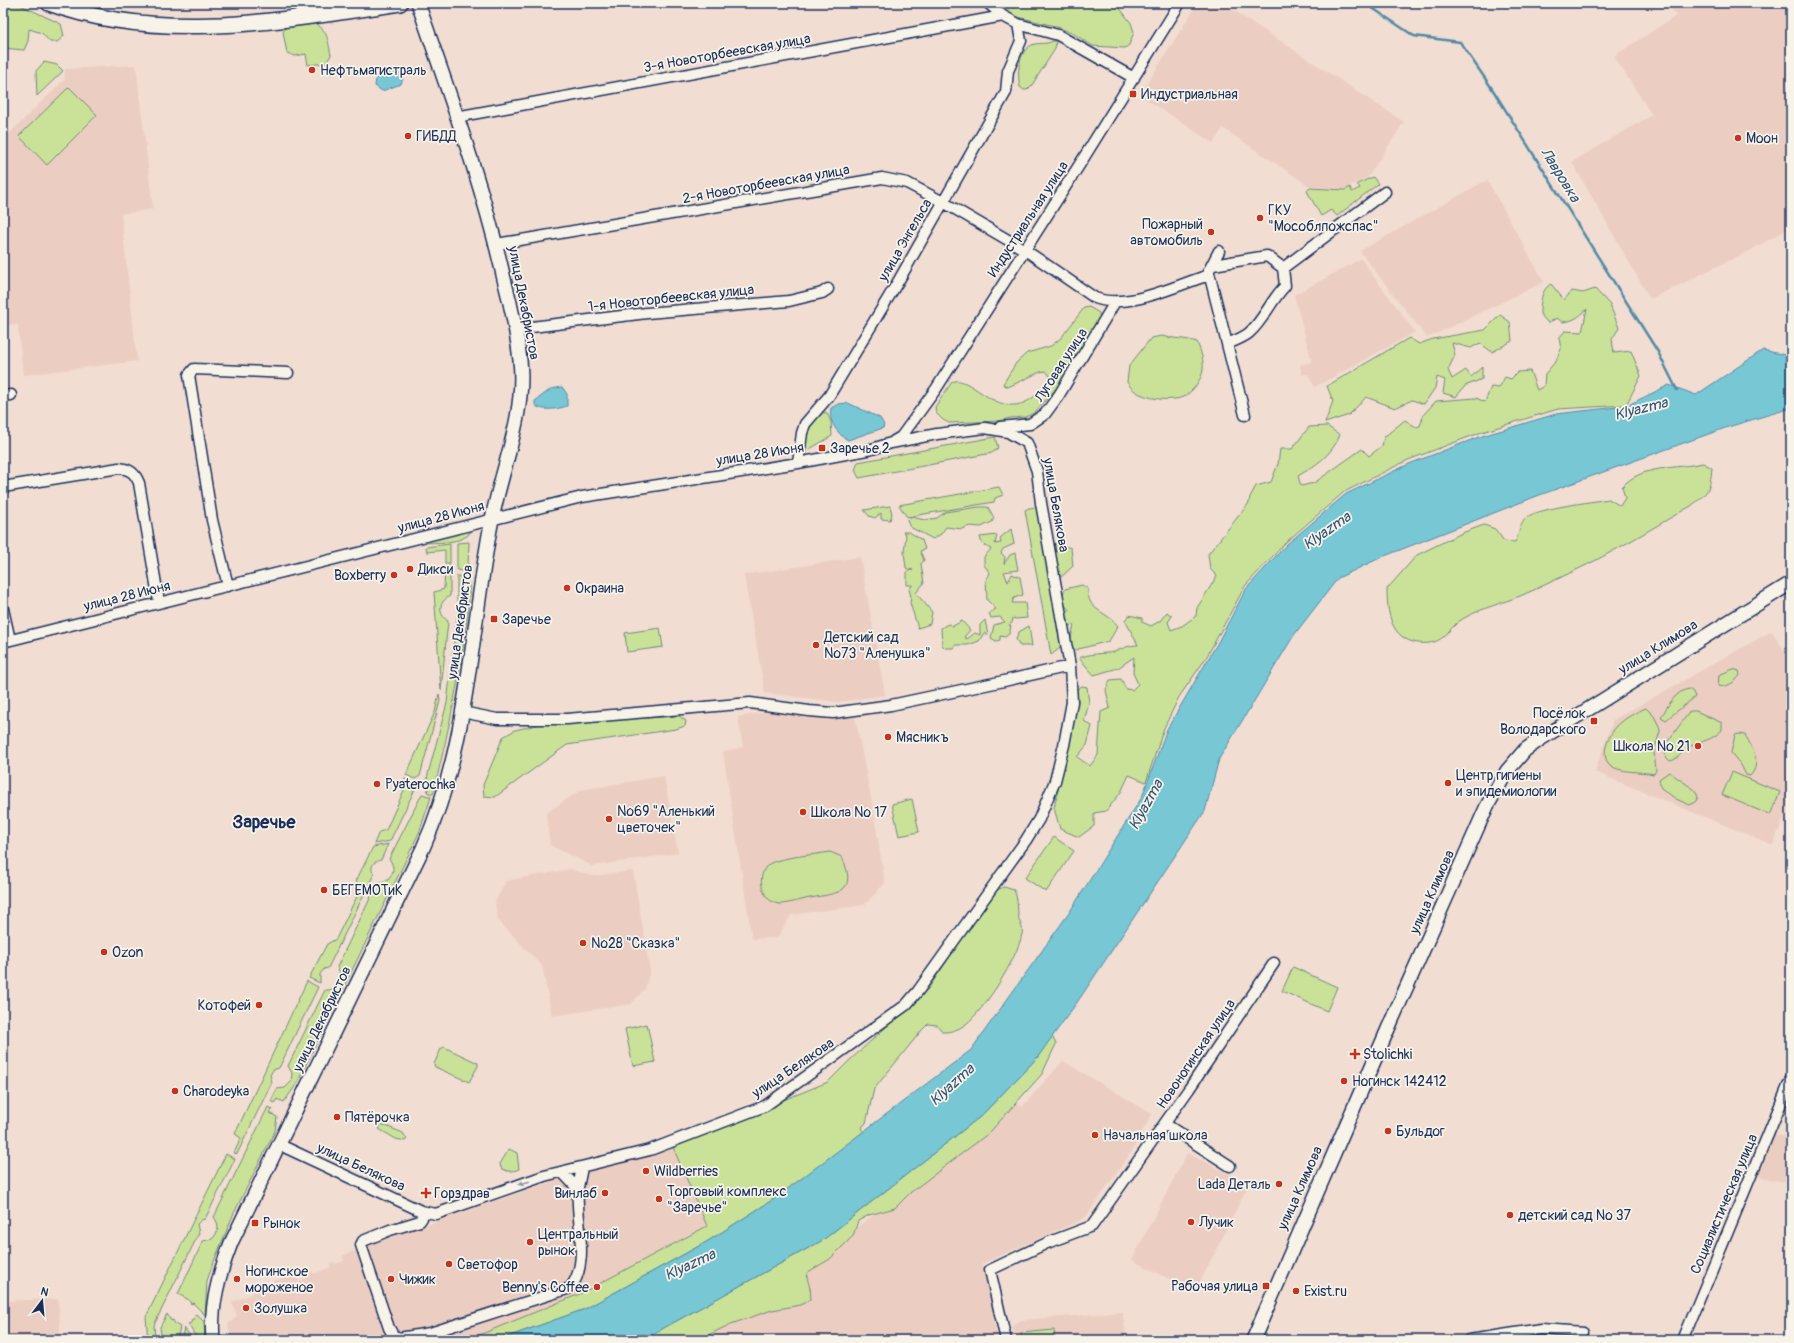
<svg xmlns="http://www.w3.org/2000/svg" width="1794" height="1343" font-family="Pangolin,sans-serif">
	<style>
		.built { fill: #eccdc2 }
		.green { fill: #cae298; stroke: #72887b }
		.water { fill: #78c7d5; stroke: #538aa5 }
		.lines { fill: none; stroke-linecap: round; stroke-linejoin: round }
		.stream { stroke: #538aa5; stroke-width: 2.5 }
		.minor-casing { stroke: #1b2f5e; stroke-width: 13 }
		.major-casing { stroke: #1b2f5e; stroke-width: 16 }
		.highway-casing { stroke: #1b2f5e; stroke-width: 18 }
		.minor { stroke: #f7f3e8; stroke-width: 10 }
		.major { stroke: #f7f3e8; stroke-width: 13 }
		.highway { stroke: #f7f3e8; stroke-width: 15 }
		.oneway { fill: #8991a3 }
		.poi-dot { fill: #c8321e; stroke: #f7f3e8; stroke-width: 1.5 }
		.labels { text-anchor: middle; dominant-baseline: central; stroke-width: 3.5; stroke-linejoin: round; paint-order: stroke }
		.street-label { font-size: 14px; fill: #1b2f5e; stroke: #f7f3e8 }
		.poi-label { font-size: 14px; fill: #1b2f5e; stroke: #f7f3e8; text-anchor: start }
		.water-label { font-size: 15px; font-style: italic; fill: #32557c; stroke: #f7f3e8 }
		.district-label { font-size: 18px; font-weight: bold; fill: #1b2f5e; stroke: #f7f3e8 }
	</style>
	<rect width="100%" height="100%" fill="#f1ddd2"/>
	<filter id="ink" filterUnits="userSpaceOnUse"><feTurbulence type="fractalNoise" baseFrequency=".025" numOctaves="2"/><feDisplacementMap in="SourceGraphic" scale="8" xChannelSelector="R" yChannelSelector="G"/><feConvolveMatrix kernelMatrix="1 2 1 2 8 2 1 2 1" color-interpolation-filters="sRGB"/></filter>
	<g filter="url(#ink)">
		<path class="built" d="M1198,3H1222L1404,122L1368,177L1344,189L1311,187L1223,128L1213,143L1140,95Z
			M1668,3H1791V227L1749,251L1650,299L1572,162L1652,115L1614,56L1676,16Z
			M136,65L153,209L121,214L137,361L23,375L18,325L3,324V140L65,79V69Z
			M1487,180L1544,282L1427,338L1360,251Z
			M1361,259L1415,332L1315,387L1308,374L1302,375L1300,365L1312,362L1294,295Z
			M860,557L885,695L838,702L765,693L744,575Z
			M1772,631L1791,662V799L1773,845L1595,772L1613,720Z
			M780,710L854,713L871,798L885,883L864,905L791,915L777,938L752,939L723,752L743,747L738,717Z
			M664,776L678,853L592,866L550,845L546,813L581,790Z
			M571,869L592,876L633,871L650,971L645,989L631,1004L552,1016L542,966L498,920L495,902L506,881Z
			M1063,1061L1152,1114L1131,1152L1085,1218L981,1264L989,1283L994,1322L999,1340H678L773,1289L916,1184L1009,1095L1022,1107Z
			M1773,1135L1791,1137V1183L1759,1177Z
			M672,1145L707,1225L582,1293L467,1340H232L228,1325L237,1316L232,1302L252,1294L251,1291L286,1276L294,1272L299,1281L309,1277L308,1273L312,1271L314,1274L331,1267L330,1264L334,1262L335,1264L344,1261L342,1256L361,1248L559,1179Z
			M1187,1153L1249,1184L1195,1292L1132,1260Z
			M58,1299L61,1340H3V1301Z
			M1122,1312L1127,1340H1015L1012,1325L1022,1320Z"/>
		<path class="green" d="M3,3H16L61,24L64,36L57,42H50L42,33L29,29L28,41L24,50L3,48Z
			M995,3H1116L1131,23L1134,32L1129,45L1125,48L1093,46L1074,34L1055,26L1014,16L1003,11Z
			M313,23C328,28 328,42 331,55L326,63L308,65L306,54L295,56L287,53L283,32L287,26Z
			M1053,41H1056L1055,49L1032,85L1027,90H1024L1020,87C1017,75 1018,51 1032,45C1039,42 1046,45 1053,41Z
			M44,62L57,65L63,71L37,96L36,71Z
			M69,87L97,115L47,165L19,136Z
			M1373,177L1378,184L1337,216L1331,210L1321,216L1307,191L1310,188L1345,190L1350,187L1352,192L1360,188L1357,184Z
			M1551,284L1564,300L1572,291L1583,293L1595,289L1610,305L1619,328L1612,339L1614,353L1631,351L1641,376L1626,405L1558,409L1482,432L1408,460L1344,492L1286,542L1245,586L1206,658L1179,697L1164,728L1146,782L1129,775L1121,792L1106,811L1094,813V826L1079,837L1060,829L1054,808L1078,701L1077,689L1082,686L1087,687L1089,703L1084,721L1092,726L1087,745L1077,757L1090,766L1098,755L1101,712L1110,708L1106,690L1110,680L1121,679L1126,689L1132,690L1138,684L1133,673L1134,657L1118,668L1094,675L1079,658C1091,653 1102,654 1114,652C1122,649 1128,645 1138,645L1125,620L1129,615L1142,618V622L1151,626L1160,621L1167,612L1172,616L1168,622L1171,630L1182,626L1196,616L1197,608L1217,576L1210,569L1208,554L1249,503L1250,497L1256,486L1271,482L1278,464L1280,449H1292L1309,427L1327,426L1340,435C1332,455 1315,466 1298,476L1301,486L1314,483L1362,449L1369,456L1382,446L1384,437L1405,420L1416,427L1420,426L1424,414L1436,401L1476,398L1485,402L1491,387L1499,388L1505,377L1511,379L1518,372L1530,371L1537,390L1544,386L1545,374L1556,361L1561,349L1559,338L1565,331L1582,332L1587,309C1579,317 1574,321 1562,322L1557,318L1548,323L1540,314C1540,304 1541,289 1551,284Z
			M1089,307L1099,313L1100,321L1063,381L1034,413L1025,417L1010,418L1000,421L949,423L943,420L936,413L935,407L952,382C971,372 1000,427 1036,395C1042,390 1047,383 1050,376L1046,371L1040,372L1008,387L1003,384L1016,363L1027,353L1051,346L1061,338L1084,308Z
			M1500,315L1510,322L1512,341L1492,352L1480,343L1471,348L1452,343L1455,355L1448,370L1452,379L1466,370L1471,377L1482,367V379L1465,386L1456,397L1443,393L1445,380L1437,377L1435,388L1424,404L1412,400L1395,408L1366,397L1349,415L1325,423L1333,401L1327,386L1409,338L1419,344L1433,339L1485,330Z
			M1162,336C1174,339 1185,338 1197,342C1201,352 1204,360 1203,370C1202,379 1192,393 1183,397C1172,402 1145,399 1135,391C1132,389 1129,385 1127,382L1129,366L1151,338Z
			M823,412L827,413L831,422L832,436L808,450L804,446L807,429Z
			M995,437L998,448L992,453L859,478L855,470L858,462Z
			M1703,463L1712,468C1710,490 1708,493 1691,506C1652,528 1613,553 1572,572C1555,580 1537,589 1520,596C1502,603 1483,608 1466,617C1445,628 1447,646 1418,643C1390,639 1387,611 1387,589L1417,555L1462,533L1484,525L1495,529L1504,541L1515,542C1519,535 1520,523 1527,517C1540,508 1591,502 1609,499L1620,506L1625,498L1622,487C1640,465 1677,469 1703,463Z
			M999,487L1003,495L995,498L994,502L907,517L899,505Z
			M890,506L892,514L890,520L881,519V513L875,518L869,516L864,510Z
			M979,507H988L994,518L992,522L981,527L970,526L962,529L946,527L941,534L933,539L910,527L907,521L911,517L925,520L937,518L945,512Z
			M1036,507L1040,509L1064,645L1051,655L1025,510L1029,508Z
			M472,529C467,544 439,542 426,543L427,540Z
			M1011,529L1014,544L1003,549L1001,553L1005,557L1004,564L1010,555L1015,553L1018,570L1004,572L1008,582L1012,574L1020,577L1023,595L1014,598L1012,603H1025L1027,618L1016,619L1013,618L1012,623L1009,625L1011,626L1009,634L1005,637L1000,636V640L996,641L991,638L994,625L1005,622L1000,617L991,618L989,613L996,609L987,600L986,580L990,573L984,565V557L991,549C984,545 982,546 980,537L997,535L995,544L1001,543L1000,538Z
			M903,532H909L922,540L925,549L920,551L924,560L921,564L924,583L916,593L932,612L930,624L918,628L910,603L911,597L909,589L913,585H907V571L913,570L906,568L904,552L906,535Z
			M469,542L468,566L466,565L465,572L457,570V543Z
			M1055,543L1071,548L1073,566L1058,580C1058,572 1054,566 1054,559C1054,553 1055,548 1055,543Z
			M450,544V563H445V550L427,552L426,547Z
			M445,566H450V596C438,602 438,614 448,621L441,690L434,592L444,589Z
			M457,576L464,577L463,582L469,583C470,604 466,625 463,647C456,697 445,745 433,794L427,792L430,785L427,778L447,703L457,617L462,610V605L457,601Z
			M1082,585L1088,589C1087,612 1106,610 1118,626L1109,641L1075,650L1071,648L1070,642L1074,625L1066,626L1065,617L1069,610L1065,605L1062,596L1065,589Z
			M985,620L988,635L984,633L979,641L968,645H955L953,648H945L942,645L941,628L948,624L953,626L962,621L970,630L964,637L967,639L975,633L980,635V625Z
			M1029,626L1032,646H1020L1016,639L1019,632Z
			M660,628L663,647L627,652L625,633Z
			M1733,669L1739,671L1740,675C1736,682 1726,688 1718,686L1719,675Z
			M1689,689L1693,692L1695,697L1666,720L1661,717C1668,706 1675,691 1689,689Z
			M439,694L440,701L420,776L415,779L406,775L435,712Z
			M1646,708L1654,716L1659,726L1660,731L1654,752L1656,770L1654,774C1641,771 1619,773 1610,765C1599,755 1609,735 1617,726C1625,718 1636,712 1646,708Z
			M1690,711H1696L1722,723V730C1713,740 1701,741 1689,747C1681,751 1680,759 1670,761L1665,756L1666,744Z
			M679,716L686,721L685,726L676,729L567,745L495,797L484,796L483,785L503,737L515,730L537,725Z
			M1739,734L1745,735C1753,749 1762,763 1750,776L1746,775L1741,765L1731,753L1735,735Z
			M1669,772L1695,790L1698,797L1696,801L1690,805L1676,799L1661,788L1659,779Z
			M1732,772L1780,792L1770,815L1722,795Z
			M405,779L413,782L415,789L390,841L374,844L379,832L386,830L405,788L402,784Z
			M422,794L431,797L419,833L296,1085L284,1102L277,1099L275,1103L271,1101L277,1089L285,1088L291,1082L292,1073L288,1066L325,990C339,991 344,977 337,967L378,882L388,880C394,873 395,866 389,859Z
			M912,799L919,832L899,836L892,804Z
			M1054,837L1074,851L1046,892L1025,878Z
			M388,844L381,860C373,861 369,868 374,874L328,968L324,969L320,974V983L309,978L327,944L336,939L361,888L356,881L373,847Z
			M830,852L842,857C858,893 839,893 810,898C800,900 788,904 779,904C760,902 754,869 773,862C791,856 812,855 830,852Z
			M1004,887L1014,890C1018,899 1017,904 1018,913C1018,920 1024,928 1022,934C1017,959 985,1009 966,1024C958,1030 951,1032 943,1032L937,1025L928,1024L922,1030L874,1089L866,1123L861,1128L864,1132L777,1197L708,1241L585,1309L499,1340H467L582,1293L707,1226L672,1145L828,1082L850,1060L928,989L994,891Z
			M1293,967L1337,987L1327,1011L1282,991Z
			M307,981L318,987L279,1068L273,1070L270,1075L272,1082L237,1154L234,1153L241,1138L235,1134Z
			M647,1024L655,1062L633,1066L625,1029Z
			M1052,1036L1056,1044L1042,1074L989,1133L911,1192L895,1208L869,1215L858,1221L853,1236L830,1259L808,1272C805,1281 813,1288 810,1299L801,1305L772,1310L731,1324L698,1340H642L823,1240L981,1116L1037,1058Z
			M444,1047L478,1063V1066L469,1082L435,1067L434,1064L441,1049Z
			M268,1107L273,1109L270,1113L277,1117L275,1131L233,1215L212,1266L207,1281L205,1315L193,1303L191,1304L189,1300L178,1294L203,1241L212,1239C219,1232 220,1225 214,1217Z
			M381,1124L403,1133L407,1139L405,1141L396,1139L379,1129Z
			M509,1149L517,1153L519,1169C512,1172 507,1172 501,1168L500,1164Z
			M226,1154L235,1159L205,1219L201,1220L197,1224L199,1233L154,1325L155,1340H148L146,1317Z
			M167,1314L171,1321L173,1320L175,1324L180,1327L177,1340H162L160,1327Z
			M196,1314L204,1322L205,1340H181L184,1328L193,1339L196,1337L188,1324L191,1323L192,1319L194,1320Z
			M1054,1330L1055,1340H1022L1021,1333Z"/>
		<path class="water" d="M398,71L403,78L401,84L382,91L375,86L376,78L381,75Z
			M1763,350L1789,356L1791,355V408L1728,427L1537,496L1382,557L1338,578L1294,635L1219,759L1205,811L1078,1001L1037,1058L981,1116L823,1240L642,1340H499L585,1309L708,1241L777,1197L971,1050L1069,913L1142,797L1167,729L1217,644L1246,589L1286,545L1346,494L1409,464L1479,437L1556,414L1626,406L1669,385L1696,395Z
			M562,387L567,394V406C559,409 541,412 535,405V401L551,389Z
			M848,403L880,418L884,425L883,428L848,440C837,434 828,421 831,408L838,404Z"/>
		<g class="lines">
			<path class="stream" d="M1365,3L1414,36L1460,42L1491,87L1658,352L1677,390"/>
			<g class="minor-casing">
				<path id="minor" d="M988,3L1003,16L1018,24L1058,35L1134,78
					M456,117L1003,16
					M497,244L882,178L907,183L943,202L1025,250L1095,298C1127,310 1175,286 1206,276L1219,251
					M1213,265L1267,256L1283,268
					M1283,268L1385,192
					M1209,273L1245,415
					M515,329L647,313L789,301L822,293L828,289
					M1227,344C1234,341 1243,338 1249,333C1264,320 1271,300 1285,286L1283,268
					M3,396L11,395
					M1000,427L1030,424L1045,414L1059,395L1115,302
					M894,441L901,437L936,389L1078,167L1180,3
					M798,463L802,433L805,424L829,396L899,280L1006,92L1008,71L1021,41L1018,24
					M3,487L119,468C130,469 135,473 139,483L159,602
					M228,586L212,520L189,375L194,369L288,373
					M3,609L10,640
					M3,642L582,497L798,463L872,449L891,443L937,434L985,428L1008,432L1027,443L1037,471L1041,503L1070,666L1072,702L1064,745L1055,781L1039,819L1026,840L918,991L906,1005L765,1106L650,1150L544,1176L436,1214L421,1211L278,1144
					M462,712L497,719H567L750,703L809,711L833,713L891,705L1004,681L1070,666
					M1165,1124L1230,1166
					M562,1172L578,1189
					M421,1211L422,1218L420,1221L390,1230L363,1241L361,1245L389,1328L393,1335L399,1338L430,1333L570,1288C591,1263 575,1218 578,1188C579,1181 581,1174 582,1167
					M1006,1340L990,1270L1047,1243L1092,1226L1189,1089L1274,963
					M1469,1340L1541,1329L1583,1332
					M1683,1340L1791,1079"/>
			</g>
			<g class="major-casing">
				<path id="major" d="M213,1340C210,1306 219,1274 231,1243L423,848C470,744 470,629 492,519C502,467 526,414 520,360C517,333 511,305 504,279C483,185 449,94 418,3
					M1253,1340L1391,1022L1487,806L1507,771L1525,750L1542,738L1791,583"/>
			</g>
			<g class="highway-casing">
				<path id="highway" d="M49,3C161,44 285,20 400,3"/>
			</g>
			<use href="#minor" class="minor"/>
			<use href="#major" class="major"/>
			<use href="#highway" class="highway"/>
		</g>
		<defs><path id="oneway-solid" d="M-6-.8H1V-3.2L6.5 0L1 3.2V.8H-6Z"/></defs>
		<use class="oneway" href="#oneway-solid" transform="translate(524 1183) rotate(162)"/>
	</g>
	<g class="poi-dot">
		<circle cx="312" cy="70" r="4"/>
		<rect x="1129" y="90" width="8" height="8" rx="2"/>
		<circle cx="408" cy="136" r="4"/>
		<circle cx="1738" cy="138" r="4"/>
		<circle cx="1260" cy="218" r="4"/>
		<circle cx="1211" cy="232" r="4"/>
		<rect x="818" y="444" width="8" height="8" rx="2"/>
		<circle cx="410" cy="569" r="4"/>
		<circle cx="394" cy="575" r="4"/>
		<circle cx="567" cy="588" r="4"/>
		<rect x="490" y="615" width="8" height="8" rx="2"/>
		<circle cx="816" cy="645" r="4"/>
		<rect x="1590" y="717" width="8" height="8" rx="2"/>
		<circle cx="888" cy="737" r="4"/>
		<circle cx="1698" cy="746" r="4"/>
		<circle cx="1448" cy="783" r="4"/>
		<circle cx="377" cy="784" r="4"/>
		<circle cx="803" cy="812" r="4"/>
		<circle cx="609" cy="819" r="4"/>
		<circle cx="324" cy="890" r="4"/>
		<circle cx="583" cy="943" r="4"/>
		<circle cx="104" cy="952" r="4"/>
		<circle cx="259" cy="1005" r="4"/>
		<path d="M1353 1048h4v4h4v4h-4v4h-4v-4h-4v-4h4z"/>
		<circle cx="1344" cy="1081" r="4"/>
		<circle cx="175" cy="1091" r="4"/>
		<circle cx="337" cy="1117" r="4"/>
		<circle cx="1388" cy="1131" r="4"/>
		<circle cx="1095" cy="1135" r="4"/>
		<circle cx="646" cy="1171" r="4"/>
		<circle cx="1279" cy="1184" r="4"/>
		<path d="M424 1187h4v4h4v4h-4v4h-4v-4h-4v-4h4z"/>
		<circle cx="605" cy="1193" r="4"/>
		<circle cx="659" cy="1199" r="4"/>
		<circle cx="1510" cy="1215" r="4"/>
		<circle cx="1191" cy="1222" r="4"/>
		<rect x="251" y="1219" width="8" height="8" rx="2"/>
		<circle cx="530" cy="1242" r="4"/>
		<circle cx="449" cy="1264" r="4"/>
		<circle cx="237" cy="1279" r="4"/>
		<circle cx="391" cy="1279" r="4"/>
		<rect x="1262" y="1282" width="8" height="8" rx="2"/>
		<circle cx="597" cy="1287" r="4"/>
		<circle cx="1296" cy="1291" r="4"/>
		<circle cx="246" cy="1308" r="4"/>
	</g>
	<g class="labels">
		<g class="street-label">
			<text transform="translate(727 53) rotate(-10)">3-я Новоторбеевская улица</text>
			<text transform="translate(766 184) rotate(-10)">2-я Новоторбеевская улица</text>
			<text transform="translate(1028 219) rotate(-57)">Индустриальная улица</text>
			<text transform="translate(905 240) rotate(-60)">улица Энгельса</text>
			<text transform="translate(671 298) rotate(-6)">1-я Новоторбеевская улица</text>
			<text transform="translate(524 303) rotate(79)">улица Декабристов</text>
			<text transform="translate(1061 365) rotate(-57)">Луговая улица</text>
			<text transform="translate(760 454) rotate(-9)">улица 28 Июня</text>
			<text transform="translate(1056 505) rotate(80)">улица Белякова</text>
			<text transform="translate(441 517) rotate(-15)">улица 28 Июня</text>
			<text transform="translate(127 596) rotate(-14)">улица 28 Июня</text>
			<text transform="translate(460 622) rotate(-82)">улица Декабристов</text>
			<text transform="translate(1658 647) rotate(-32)">улица Климова</text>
			<text transform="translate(1432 892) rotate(-66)">улица Климова</text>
			<text transform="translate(322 1019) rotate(-64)">улица Декабристов</text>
			<text transform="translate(1196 1054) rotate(-56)">Новоногинская улица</text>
			<text transform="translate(793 1068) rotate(-34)">улица Белякова</text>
			<text transform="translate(361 1167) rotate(25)">улица Белякова</text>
			<text transform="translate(1300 1188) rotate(-66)">улица Климова</text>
			<text transform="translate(1724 1204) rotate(-67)">Социалистическая улица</text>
		</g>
		<g class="poi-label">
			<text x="320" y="70">Нефтьмагистраль</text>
			<text x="1141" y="94">Индустриальная</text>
			<text x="416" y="136">ГИБДД</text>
			<text x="1746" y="138">Моон</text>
			<text x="1268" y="210">ГКУ<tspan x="1268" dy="16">"Мособлпожспас"</tspan></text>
			<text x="1203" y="224" text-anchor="end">Пожарный<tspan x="1203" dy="16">автомобиль</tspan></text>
			<text x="830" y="448">Заречье 2</text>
			<text x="418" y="569">Дикси</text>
			<text x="386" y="575" text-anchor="end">Boxberry</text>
			<text x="575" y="588">Окраина</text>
			<text x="502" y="619">Заречье</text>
			<text x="824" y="637">Детский сад<tspan x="824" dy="16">№73 "Аленушка"</tspan></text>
			<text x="1586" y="713" text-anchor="end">Посёлок<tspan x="1586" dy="16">Володарского</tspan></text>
			<text x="896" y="737">Мясникъ</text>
			<text x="1690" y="746" text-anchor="end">Школа № 21</text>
			<text x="1456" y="775">Центр гигиены<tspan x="1456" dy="16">и эпидемиологии</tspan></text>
			<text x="385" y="784">Pyaterochka</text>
			<text x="617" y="811">№69 "Аленький<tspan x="617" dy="16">цветочек"</tspan></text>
			<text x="811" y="812">Школа № 17</text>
			<text x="332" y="890">БЕГЕМОТиК</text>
			<text x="591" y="943">№28 "Сказка"</text>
			<text x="112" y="952">Ozon</text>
			<text x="251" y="1005" text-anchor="end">Котофей</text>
			<text x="1363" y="1054">Stolichki</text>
			<text x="1352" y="1081">Ногинск 142412</text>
			<text x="183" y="1091">Charodeyka</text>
			<text x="345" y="1117">Пятёрочка</text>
			<text x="1396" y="1131">Бульдог</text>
			<text x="1103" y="1135">Начальная школа</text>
			<text x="654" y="1171">Wildberries</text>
			<text x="1271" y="1184" text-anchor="end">Lada Деталь</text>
			<text x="667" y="1191">Торговый комплекс<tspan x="667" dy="16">"Заречье"</tspan></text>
			<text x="434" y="1193">Горздрав</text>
			<text x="597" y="1193" text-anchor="end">Винлаб</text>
			<text x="1518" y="1215">детский сад № 37</text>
			<text x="1199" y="1222">Лучик</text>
			<text x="263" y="1223">Рынок</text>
			<text x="538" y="1234">Центральный<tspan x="538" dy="16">рынок</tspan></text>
			<text x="457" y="1264">Светофор</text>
			<text x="245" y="1271">Ногинское<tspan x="245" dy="16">мороженое</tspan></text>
			<text x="399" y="1279">Чижик</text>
			<text x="1258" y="1286" text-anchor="end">Рабочая улица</text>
			<text x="589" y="1287" text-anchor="end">Benny's Coffee</text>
			<text x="1304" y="1291">Exist.ru</text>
			<text x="254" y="1308">Золушка</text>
		</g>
		<g class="water-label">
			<text transform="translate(1560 175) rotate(58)">Лавровка</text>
			<text transform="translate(1641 409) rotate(-14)">Klyazma</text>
			<text transform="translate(1327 531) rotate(-35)">Klyazma</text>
			<text transform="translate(1146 805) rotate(-61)">Klyazma</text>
			<text transform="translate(952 1085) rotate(-42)">Klyazma</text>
			<text transform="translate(690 1265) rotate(-25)">Klyazma</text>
		</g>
		<g class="district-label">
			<text x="264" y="822">Заречье</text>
		</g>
	</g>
	<rect width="1794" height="1343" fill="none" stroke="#f7f3e8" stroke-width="16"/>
	<rect x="8" y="8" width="1778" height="1327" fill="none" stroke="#1b2f5e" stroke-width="1.5" filter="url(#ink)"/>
	<g transform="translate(42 1301) rotate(16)" stroke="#f7f3e8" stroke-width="3" paint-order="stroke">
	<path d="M0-3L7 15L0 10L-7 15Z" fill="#1b2f5e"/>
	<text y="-6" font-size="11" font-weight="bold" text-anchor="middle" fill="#1b2f5e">N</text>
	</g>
</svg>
